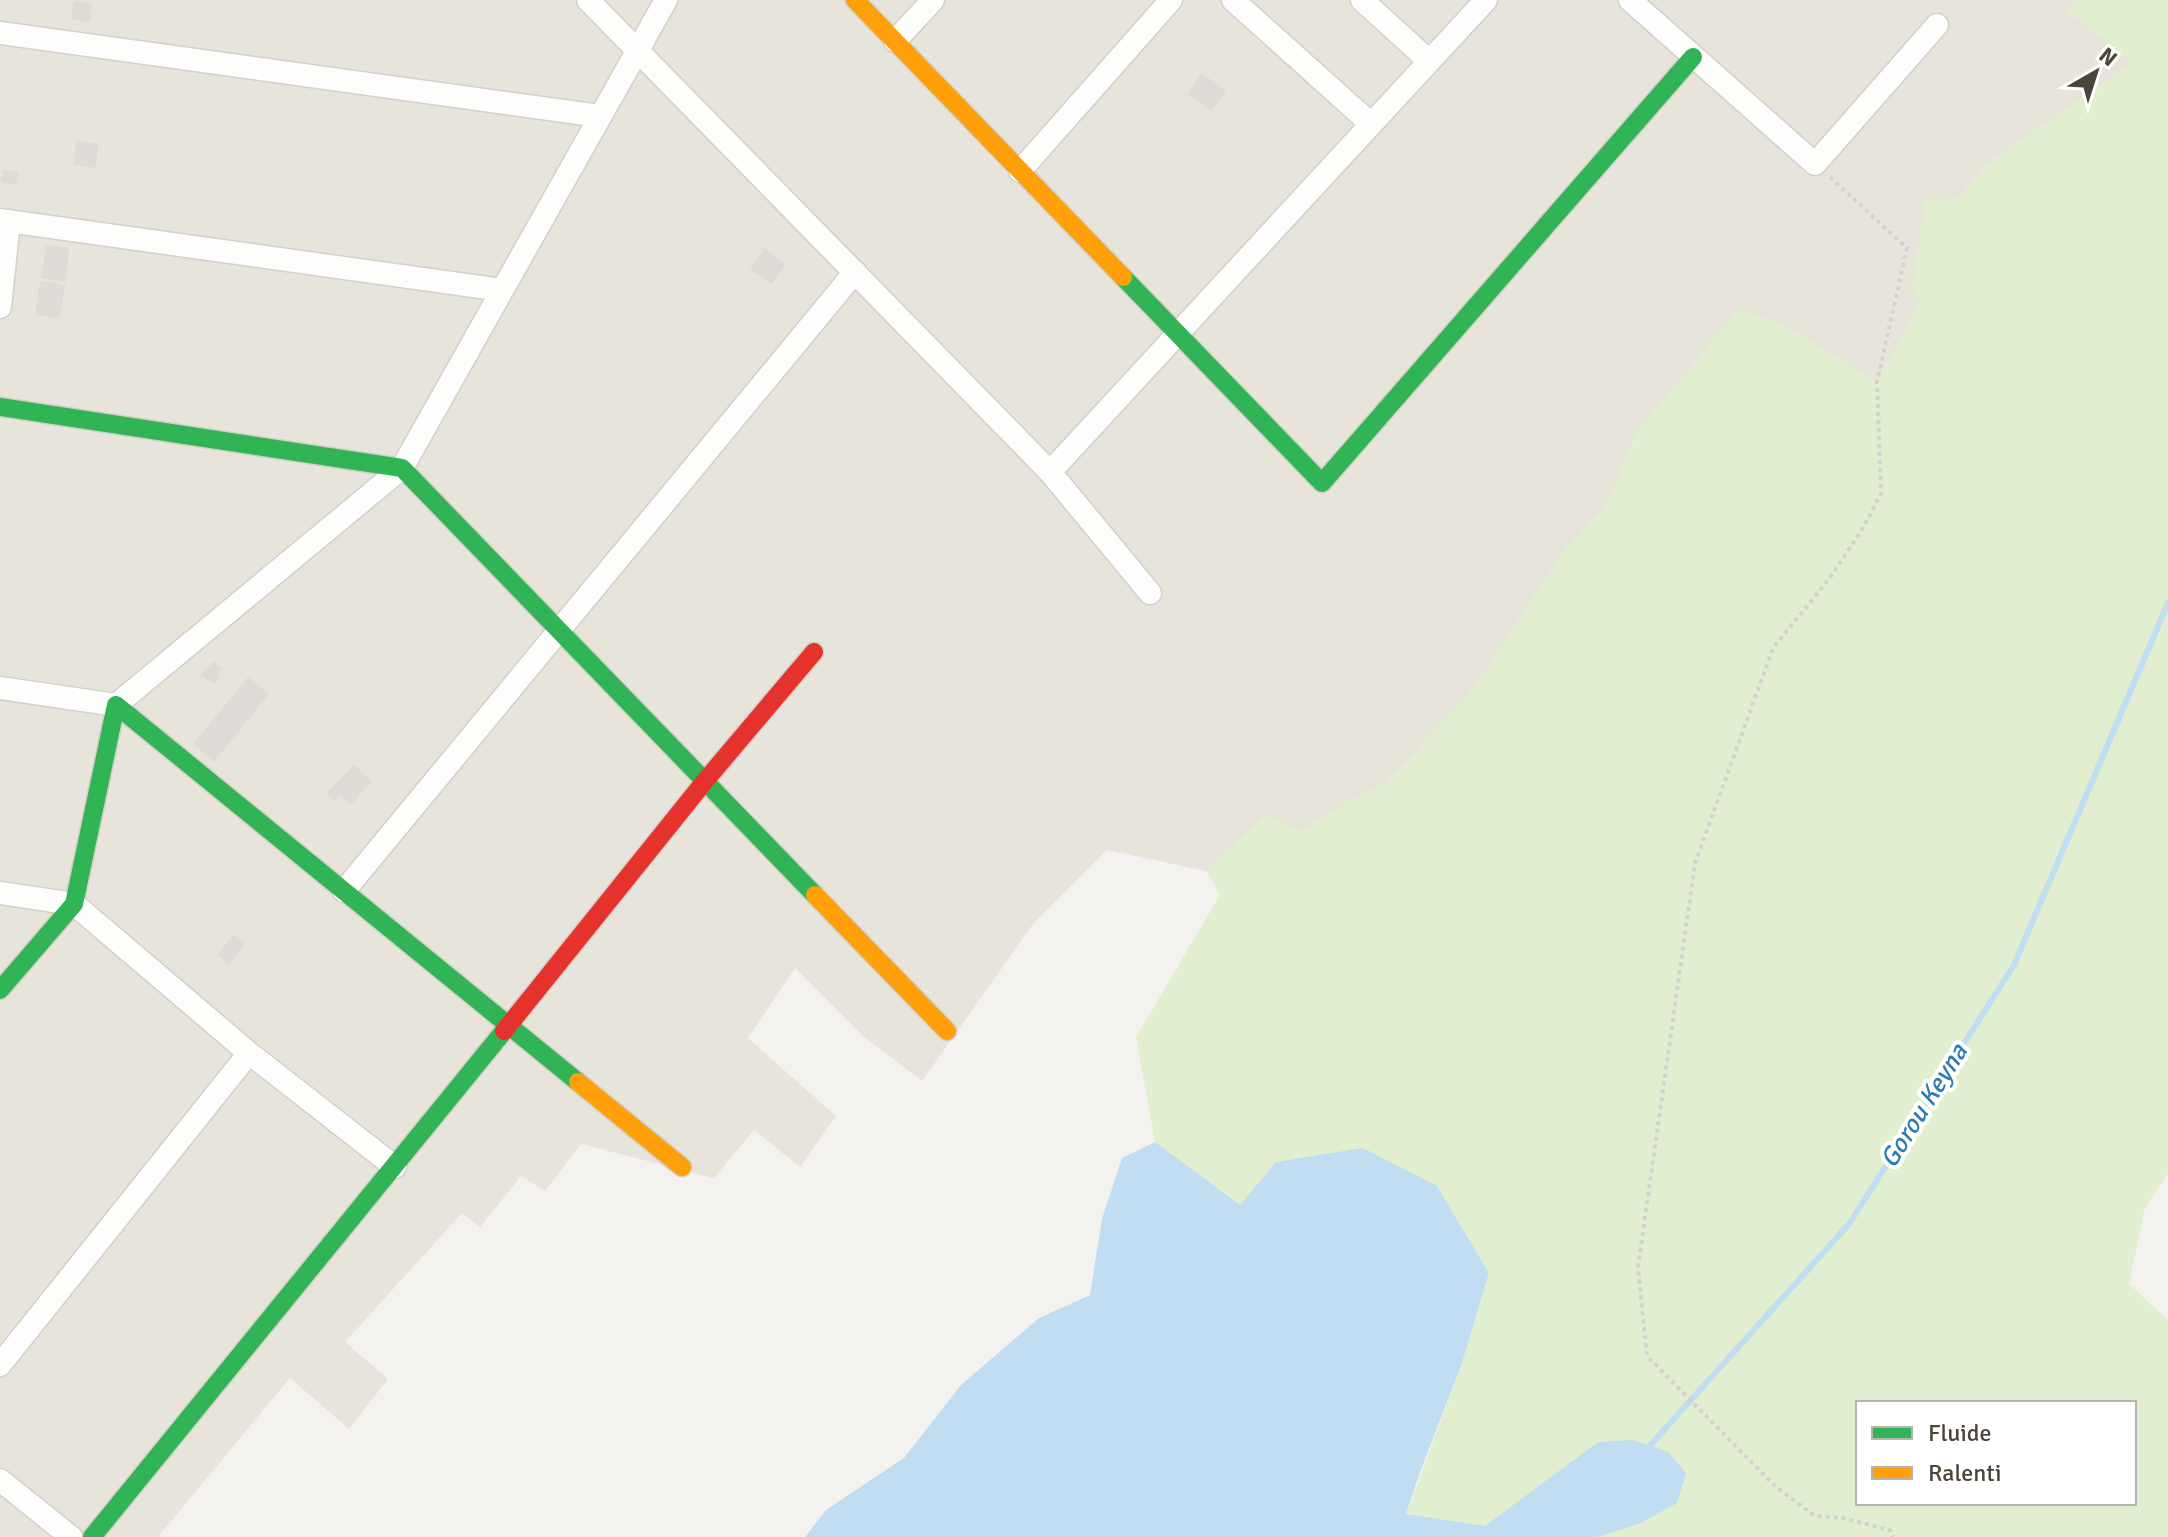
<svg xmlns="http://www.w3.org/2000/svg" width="2168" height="1537" font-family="Signika,sans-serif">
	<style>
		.residential { fill: #e7e4dc }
		.green { fill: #e1eecf; fill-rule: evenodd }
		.water { fill: #c0ddf1 }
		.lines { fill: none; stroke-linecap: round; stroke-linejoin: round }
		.stream { stroke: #c0ddf1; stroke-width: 6 }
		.building { fill: #dedbd6 }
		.street-casing { stroke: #d2d0cb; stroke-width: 25 }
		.fast-casing { stroke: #d3cfc5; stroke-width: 21 }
		.slow-casing { stroke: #d3cfc5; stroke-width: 21 }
		.jam-casing { stroke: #d3cfc5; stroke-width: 21 }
		.path { stroke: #d3d2cc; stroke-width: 4; stroke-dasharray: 4 4; stroke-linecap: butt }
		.street { stroke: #fdfdfc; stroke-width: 22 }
		.fast { stroke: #30b455; stroke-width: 18 }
		.slow { stroke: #ff9f0a; stroke-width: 18 }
		.jam { stroke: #e5322d; stroke-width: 18 }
		.labels { text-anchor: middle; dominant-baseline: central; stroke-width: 8; stroke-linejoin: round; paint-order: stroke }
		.water-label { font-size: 26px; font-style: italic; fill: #2e7ab2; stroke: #fff }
	</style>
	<rect width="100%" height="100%" fill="#f4f2ee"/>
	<path class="residential" d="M0,0H2077L2068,11L2133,63L1987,164L1958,198L1921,302L1877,382L1781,324L1636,432L1605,509L1564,551L1475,687L1413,755L1382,785L1343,805L1300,832L1266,815L1206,871L1107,850L1033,924L922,1081L865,1038L795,968L748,1038L836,1116L800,1167L754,1130L714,1178L581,1144L545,1191L521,1176L480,1227L462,1213L345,1342L388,1379L349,1429L290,1378L158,1537H0Z"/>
	<path class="green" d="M2077,0H2168V1174L2145,1208L2129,1284L2168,1320V1537H1598L1541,1486L1485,1526L1406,1515L1461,1366L1489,1273L1437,1186L1276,1162L1240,1206L1155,1142L1136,1037L1220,895L1206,871L1266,814L1300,832L1343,804L1382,785L1413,755L1475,687L1564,551L1605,509L1636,432L1739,309L1781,324L1877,382L1920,303L1912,289L1925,199L1958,198L1987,164L2133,63L2067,11ZM1858,1403H2134V1503H1858Z"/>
	<path class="water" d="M1155,1142L1240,1205L1276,1162L1363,1148L1437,1186L1489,1273L1461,1366L1420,1472L1406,1514L1485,1526L1598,1442L1633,1440L1668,1452L1686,1473L1677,1503L1641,1523L1598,1537H805L826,1510L904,1458L961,1385L1039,1318L1090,1295L1102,1219L1122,1158Z"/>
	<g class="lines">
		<path class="stream" d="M1646,1450L1849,1224L2014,965L2168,603"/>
	</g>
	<path class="building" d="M74,1L92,3L90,22L71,20Z
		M1202,73L1226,91L1212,111L1187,94Z
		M76,141L98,144L96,168L74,165Z
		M3,169L19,173L16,185L1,181Z
		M46,245L69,248L66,282L41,278Z
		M765,248L786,264L772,284L750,269Z
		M40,281L65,285L60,318L35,315Z
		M214,661L223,669L217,674L221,677L214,684L200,675Z
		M248,677L269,694L214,762L193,744Z
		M354,765L372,781L351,805L340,795L335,801L326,793Z
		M234,934L245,944L229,965L217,955Z"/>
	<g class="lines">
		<g class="street-casing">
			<path id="street" d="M588,0L1050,472L1150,593
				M1233,0L1371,124
				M1362,0L1429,61
				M1630,0L1815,164L1937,25
				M0,33L600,116
				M895,41L933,0
				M1020,171L1171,0
				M0,220L502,290
				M0,307L9,221
				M1050,472L1486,0
				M0,688L116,705L402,468L666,0
				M344,891L855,272
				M0,893L74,904L249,1053L395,1167
				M0,1365L249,1053
				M0,1480L71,1537"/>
		</g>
		<g class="fast-casing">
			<path id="fast" d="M1123,277L1322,483L1693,57
				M0,407L402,468L815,895
				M0,990L74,904L116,705L578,1082
				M92,1537L504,1031"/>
		</g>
		<g class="slow-casing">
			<path id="slow" d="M855,0L1123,277
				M815,895L947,1031
				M578,1082L682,1167"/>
		</g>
		<g class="jam-casing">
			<path id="jam" d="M504,1031L705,781L814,652"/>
		</g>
		<path class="path" d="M1830,177L1907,248L1877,382L1881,494L1863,528L1829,579L1773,648L1695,863L1638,1267L1647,1356L1776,1487L1815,1516L1842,1518L1890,1530L1893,1537"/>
		<use href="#street" class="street"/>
		<use href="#fast" class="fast"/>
		<use href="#slow" class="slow"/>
		<use href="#jam" class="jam"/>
	</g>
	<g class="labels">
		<g class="water-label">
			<text transform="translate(1924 1106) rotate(-58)">Gorou Keyna</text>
		</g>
	</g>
	<rect x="1856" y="1401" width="280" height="104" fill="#ffffff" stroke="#b7b4b0" stroke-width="2"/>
	<rect x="1872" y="1427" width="40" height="12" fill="#30b455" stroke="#b7b4b0" stroke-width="2"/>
	<text x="1928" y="1441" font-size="24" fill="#4b4439">Fluide</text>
	<rect x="1872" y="1467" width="40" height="12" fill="#ff9f0a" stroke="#b7b4b0" stroke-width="2"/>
	<text x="1928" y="1481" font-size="24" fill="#4b4439">Ralenti</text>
	<g transform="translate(2096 72) rotate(39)" stroke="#ffffff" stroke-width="6" paint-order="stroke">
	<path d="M0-6L14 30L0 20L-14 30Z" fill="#4b4439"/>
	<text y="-12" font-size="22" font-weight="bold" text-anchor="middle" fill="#4b4439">N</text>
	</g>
</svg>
